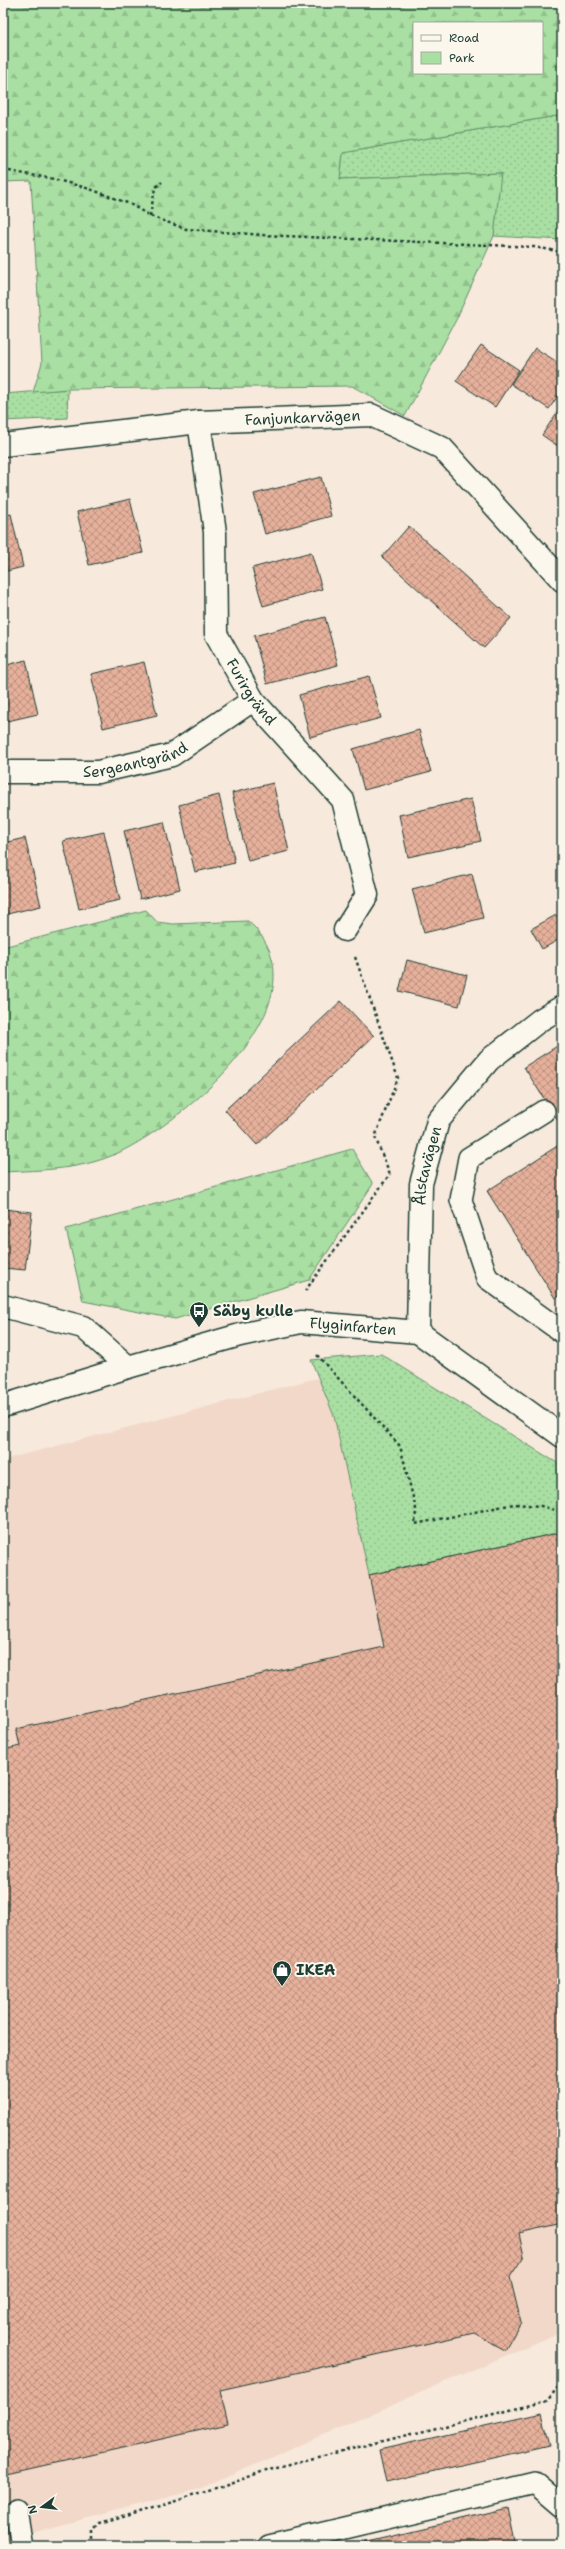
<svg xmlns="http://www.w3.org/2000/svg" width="565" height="2549" font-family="'Shantell Sans',sans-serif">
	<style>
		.built { fill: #f2d8c8 }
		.green { fill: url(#green-dots); stroke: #648e6b }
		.forest { fill: url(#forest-firs); stroke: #648e6b; fill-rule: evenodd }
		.building { fill: url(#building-cross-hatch); stroke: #1f3d34 }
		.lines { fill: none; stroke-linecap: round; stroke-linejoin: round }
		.service-casing { stroke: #1f3d34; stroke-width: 24 }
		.minor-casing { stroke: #1f3d34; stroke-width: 25 }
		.path { stroke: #1f3d34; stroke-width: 2.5; stroke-dasharray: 3 3; stroke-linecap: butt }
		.service { stroke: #fbf7ec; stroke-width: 21 }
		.minor { stroke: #fbf7ec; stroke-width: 22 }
		.labels { text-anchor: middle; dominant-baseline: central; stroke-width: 4; stroke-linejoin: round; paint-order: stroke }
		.street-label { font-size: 15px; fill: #1f3d34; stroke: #fbf7ec }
		.poi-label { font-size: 15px; font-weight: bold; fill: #1f3d34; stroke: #fbf7ec; text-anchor: start }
	</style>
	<defs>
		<pattern id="green-dots" width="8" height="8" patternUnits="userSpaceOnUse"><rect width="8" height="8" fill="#a9dfa2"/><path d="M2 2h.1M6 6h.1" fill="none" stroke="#91c08c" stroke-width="1.8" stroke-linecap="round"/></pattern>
		<pattern id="forest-firs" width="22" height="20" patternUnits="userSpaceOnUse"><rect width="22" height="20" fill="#a9dfa2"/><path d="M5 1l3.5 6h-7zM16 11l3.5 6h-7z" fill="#91c08c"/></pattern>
		<pattern id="building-cross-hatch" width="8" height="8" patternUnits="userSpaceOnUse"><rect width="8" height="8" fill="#e6b09b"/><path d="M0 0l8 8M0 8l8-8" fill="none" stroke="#ba907f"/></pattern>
	</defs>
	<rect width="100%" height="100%" fill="#f7e9dc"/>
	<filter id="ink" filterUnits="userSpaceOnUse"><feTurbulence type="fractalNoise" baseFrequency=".025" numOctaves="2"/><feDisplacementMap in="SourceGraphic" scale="8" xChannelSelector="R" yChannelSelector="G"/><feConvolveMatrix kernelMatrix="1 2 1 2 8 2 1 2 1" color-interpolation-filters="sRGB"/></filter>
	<g filter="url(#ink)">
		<path class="built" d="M352,1369L562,1472V2331L199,2489L3,2540V1460Z"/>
		<path class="green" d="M562,115V240L494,236L500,173L340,179L343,153Z
			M68,389L67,418L3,421V394Z
			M381,1354L562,1466V1532L369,1575L334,1416L311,1360Z"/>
		<path class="forest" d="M3,3H562V115L343,153L340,179L501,173L494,236L456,320L405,416L352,386L68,389L33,392L42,363L31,181L3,182ZM414,23H542V73H414Z
			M146,910L157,922L173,924L248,921C334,998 185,1121 118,1153C81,1170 43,1170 3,1172V947Z
			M352,1149L373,1184L309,1280L175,1319L83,1301L66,1229Z"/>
		<path class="building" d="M481,345L519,370L495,407L456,381Z
			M535,348L562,365V390L549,409L511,384Z
			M562,405V449L542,435Z
			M321,477L331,516L265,534L254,494Z
			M130,499L143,553L89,565L77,512Z
			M11,514L23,567L3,572V516Z
			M409,526L511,618L484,648L382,557Z
			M311,552L322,589L263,606L252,568Z
			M325,617L338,665L267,684L254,636Z
			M26,660L38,714L3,722V666Z
			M144,662L157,715L103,728L91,674Z
			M369,676L381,718L310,737L299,695Z
			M419,730L431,772L364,790L353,749Z
			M273,783L289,851L248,861L232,793Z
			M219,795L235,863L195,872L179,805Z
			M471,799L481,841L408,857L399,815Z
			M164,822L180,889L140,899L124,831Z
			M104,832L120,900L79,909L63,841Z
			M25,838L41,906L3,915V843Z
			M472,874L483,918L424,933L412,889Z
			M556,915L562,924V938L542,949L531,929Z
			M407,960L467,975L459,1006L399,991Z
			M341,1001L374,1036L257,1145L225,1110Z
			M562,1043V1127L524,1067Z
			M562,1143V1294L555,1298L487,1191Z
			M3,1209L32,1212L25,1270L3,1268Z
			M562,1532V2224L519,2234L524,2256L510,2277L521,2322L505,2350L474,2333L220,2390L228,2424L3,2475V1750L20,1746L16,1729L384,1647L369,1575Z
			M542,2413L550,2445L386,2482L379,2450Z
			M508,2508L515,2542L499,2546H347Z"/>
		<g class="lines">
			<g class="service-casing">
				<path id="service" d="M544,1111L469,1158L461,1200L487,1278L562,1332
					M16,2511L22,2546
					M269,2546L535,2483L562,2506"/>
			</g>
			<g class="minor-casing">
				<g id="minor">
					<path id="s1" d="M199,422L215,532L216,634L253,700L343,800L367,895L345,930"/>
					<path id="s2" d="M3,445L199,422L371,415L442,448L562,580"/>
					<path id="s3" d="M3,772H98L172,755L253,700"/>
					<path d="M3,1306L83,1327L128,1367"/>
					<path id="s4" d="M418,1332L421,1184L438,1121L489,1060L540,1020L562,1007"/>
					<path id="s5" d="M3,1406L128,1367L240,1335L301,1322L418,1332L562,1436"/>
				</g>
			</g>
			<path class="path" d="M3,170L54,179L90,189L130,204L150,216L186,229L262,235L534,247L562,252
				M150,216L155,188L162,182
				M355,957L398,1078L375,1137L390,1174
				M305,1291L390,1174
				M317,1355L400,1446L416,1509L415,1524L514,1504L541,1506L562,1512
				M93,2546V2531L100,2524L222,2487L269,2469L547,2401L562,2382"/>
			<use href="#service" class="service"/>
			<use href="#minor" class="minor"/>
		</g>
	</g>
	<defs>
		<g id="bus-pin" transform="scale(1)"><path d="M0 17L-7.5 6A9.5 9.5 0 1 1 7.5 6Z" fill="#1f3d34" stroke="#fbf7ec"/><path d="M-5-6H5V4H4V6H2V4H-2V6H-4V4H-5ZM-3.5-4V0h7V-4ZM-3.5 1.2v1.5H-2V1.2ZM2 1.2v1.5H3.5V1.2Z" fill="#fff"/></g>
		<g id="shop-pin" transform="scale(1)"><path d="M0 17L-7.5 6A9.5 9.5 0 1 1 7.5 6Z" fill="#1f3d34" stroke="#fbf7ec"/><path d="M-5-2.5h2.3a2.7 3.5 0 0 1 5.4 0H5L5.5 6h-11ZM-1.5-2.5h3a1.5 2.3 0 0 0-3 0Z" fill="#fff"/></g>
	</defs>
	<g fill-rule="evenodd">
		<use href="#bus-pin" x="199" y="1311"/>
		<use href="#shop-pin" x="282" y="1970"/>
	</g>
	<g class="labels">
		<g class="street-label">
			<text stroke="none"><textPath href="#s2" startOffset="301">Fanjunkarvägen</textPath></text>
			<text stroke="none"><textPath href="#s1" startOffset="281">Furirgränd</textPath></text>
			<text stroke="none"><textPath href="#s3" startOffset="134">Sergeantgränd</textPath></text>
			<text stroke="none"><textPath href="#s4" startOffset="167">Ålstavägen</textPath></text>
			<text stroke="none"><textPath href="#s5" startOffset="362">Flyginfarten</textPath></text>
		</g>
		<g class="poi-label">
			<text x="213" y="1311">Säby kulle</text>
			<text x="296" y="1970">IKEA</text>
		</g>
	</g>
	<rect width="565" height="2549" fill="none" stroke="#fbf7ec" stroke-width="16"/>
	<rect x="8" y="8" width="549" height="2533" fill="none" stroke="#1f3d34" stroke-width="1.5" filter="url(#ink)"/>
	<rect x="413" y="22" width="130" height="52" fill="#fbf7ec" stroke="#a3ada2"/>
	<rect x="421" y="35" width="20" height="6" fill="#fbf7ec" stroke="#a3ada2"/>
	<text x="449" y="42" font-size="12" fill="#1f3d34">Road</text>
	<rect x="421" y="52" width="20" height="12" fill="#a9dfa2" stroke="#a3ada2"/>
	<text x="449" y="62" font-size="12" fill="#1f3d34">Park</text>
	<g transform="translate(42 2507) rotate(255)" stroke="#fbf7ec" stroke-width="3" paint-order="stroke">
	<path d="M0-3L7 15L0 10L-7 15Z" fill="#1f3d34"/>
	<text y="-6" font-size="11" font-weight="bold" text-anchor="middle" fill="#1f3d34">N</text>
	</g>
</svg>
